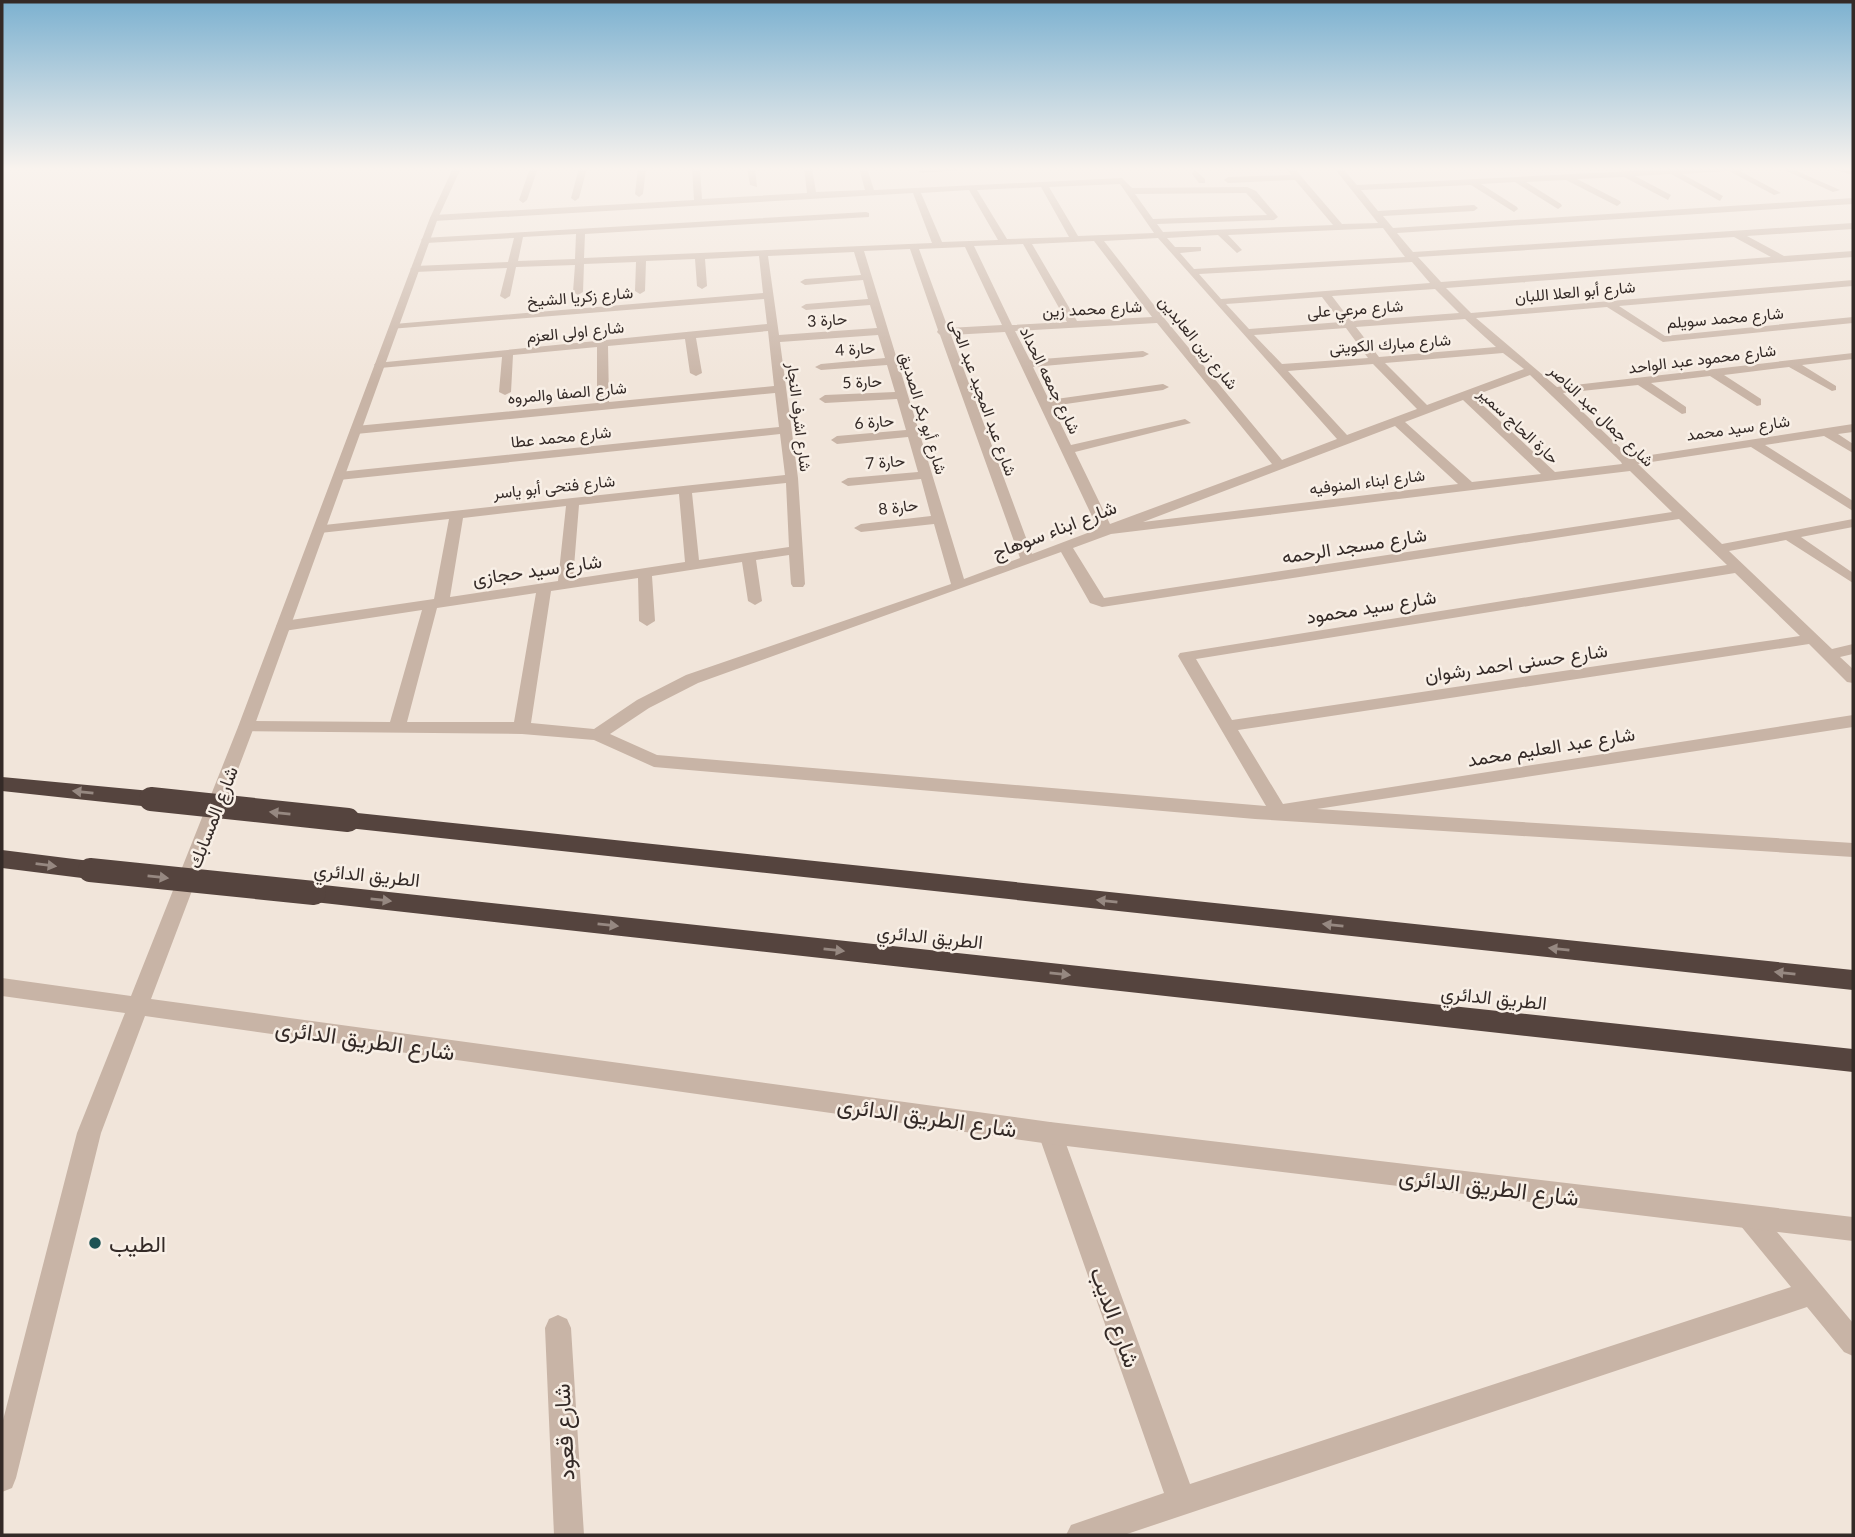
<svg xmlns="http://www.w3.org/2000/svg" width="1855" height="1537" font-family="Lato,Vazirmatn,sans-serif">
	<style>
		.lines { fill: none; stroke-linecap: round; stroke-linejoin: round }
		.minor { fill: #c8b4a6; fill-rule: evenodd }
		.tertiary { fill: #c8b4a6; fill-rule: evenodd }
		.motorway { fill: #55443e; fill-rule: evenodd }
		.motorway-bridge { stroke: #55443e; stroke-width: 24 }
		.oneway { fill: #968881 }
		.poi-dot { fill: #1e5354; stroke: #f8efe6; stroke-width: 2.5 }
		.labels { text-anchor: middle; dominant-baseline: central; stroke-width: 5; stroke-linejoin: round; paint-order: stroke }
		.far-street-label { font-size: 16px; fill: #342a27; stroke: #f8efe6 }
		.street-label { font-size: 19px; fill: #342a27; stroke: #f8efe6 }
		.near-street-label { font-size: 23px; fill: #342a27; stroke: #f8efe6 }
		.near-poi-label { font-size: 23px; fill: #342a27; stroke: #f8efe6; text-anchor: start }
	</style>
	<rect width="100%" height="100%" fill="#f1e5da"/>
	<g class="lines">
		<path class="minor" d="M530,168H538L527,200L523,203L519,200Z
			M579,168H587L579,198L575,201L571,198Z
			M638,168H646L643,194L639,197L635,194Z
			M692,168H700L702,199L807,193L804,168H812L816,192L865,190L859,168H867L874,190L1122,178L1132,188L1247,187L1256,191L1278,217L1274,220L1157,224L1163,232L1333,225L1295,180L1228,183L1224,180L1228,177L1291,175L1286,168H1294L1342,224L1378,223L1334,168H1342L1357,185L1671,169L1745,168L1740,171L1781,193L1774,195L1729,171L1682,174L1723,196L1720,201L1671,174L1635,176L1671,195L1668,200L1624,177L1577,179L1620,201L1621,203L1617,206L1566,180L1526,182L1561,204L1562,206L1558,209L1515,182L1481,184L1517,207L1518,209L1514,212L1471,185L1361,190L1378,211L1474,205L1478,208L1474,211L1383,216L1393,228L1853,198V204L1397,233L1413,252L1853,223V229L1747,236L1784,256L1853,251V257L1446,288L1471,313L1853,280V286L1619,306L1665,336L1853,317V323L1663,342L1607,307L1476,318L1557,387L1853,353V359L1802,365L1836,386V390L1832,391L1789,367L1724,375L1761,399V405L1757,406L1710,376L1651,383L1686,407V413L1682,414L1638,385L1563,393L1631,458L1853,424V432L1838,434L1853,444V453L1824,436L1765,445L1853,501V511L1751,447L1638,464L1722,544L1853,519V527L1801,537L1853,573V583L1786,540L1729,551L1832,649L1853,644V654L1840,657L1853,669V683L1847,682L1809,644L1238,730L1283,804L1853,715V727L1317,809L1853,843V857L1255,819L654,767L594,740L522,734L240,731L238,727L246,721L390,722L422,610L284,631L276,626L284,621L434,599L449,519L320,533L315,532V526L785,475L780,434L339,480L333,476L339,472L779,427L775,393L356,434L350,430L356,426L597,403V347L513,355L511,392L505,395L499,392L502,357L380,368L374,365L376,363L767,324L764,299L390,329V325L394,324L763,293L759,256L705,259L707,286L702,289L697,286L695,259L646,261L645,291L640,294L635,291L636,262L584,264L583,292L578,295L573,292L575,265L516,267L510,296L505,299L500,296L507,268L415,272L410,269L415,266L508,262L514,238L426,243L421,240L423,238L866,212L869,213V217L585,234L584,258L932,243L913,193L434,221L430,218L434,215L694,200ZM1120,184L1154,233L1078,236L1049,187ZM1041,187L1069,237L1007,239L977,190ZM969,190L998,240L942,242L921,193ZM1246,193L1267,215L1153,219L1135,194ZM1383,228L1405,257L1194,269L1180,253L1201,251V247H1175L1167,238L1218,235L1237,253L1242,250L1228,235ZM576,234L575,259L518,261L523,237ZM1734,237L1771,257L1441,282L1418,257ZM1158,238L1337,439L1282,460L1164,318L1104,241ZM1094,241L1152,317L1077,321L1032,244ZM1023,244L1067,322L1012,325L974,246ZM965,247L1002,325L948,328L919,249ZM910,249L938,330L937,332L940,335L1020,558L964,579L864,251ZM854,252L861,275L805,279L800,282L805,285L863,280L868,299L806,304L801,307L806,310L870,305L877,328L779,335L768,256ZM1412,262L1430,283L1221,299L1199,274ZM1435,289L1459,313L1351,321L1332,296ZM1322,297L1341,322L1249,329L1226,304ZM1465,319L1496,347L1379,357L1356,327ZM1157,323L1272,464L1110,524L1075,452L1191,423L1185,419L1071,445L1052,406L1163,390L1169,387L1163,384L1049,400L1033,367L1143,357L1149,354L1143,351L1030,360L1015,331ZM1346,328L1368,358L1282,364L1254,335ZM768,331L774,386L609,402L608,346L685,339L690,373L696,376L702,373L696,338ZM1005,332L1098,529L1032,554L951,335ZM878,335L885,358L821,364L815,367L821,370L887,365L895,392L825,395L819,399L825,403L897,399L906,430L837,436L831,440L837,444L908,437L918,472L848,478L841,482L848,486L921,479L931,516L861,524L854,528L861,532L934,524L951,584L686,675L637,700L594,729L531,723L551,591L638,578L639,621L647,626L655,621L652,576L742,562L748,601L755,605L762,601L756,560L789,555L791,584L793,587H803L805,584L798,478L780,342ZM1503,353L1524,369L1427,405L1385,363ZM1373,364L1417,409L1347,435L1288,371ZM1530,375L1621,462L1622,464L1555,472L1473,396ZM1463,400L1541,474L1472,482L1405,422ZM1395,426L1458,484L1143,522ZM1630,471L1672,512L1104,598L1073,548L1111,534ZM786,483L789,547L699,560L692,493ZM679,494L685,562L573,579L579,505ZM566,506L558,581L450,597L463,518ZM1679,519L1727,565L1180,653L1178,656L1266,806L657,755L610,734L649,708L698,683L1061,552L1090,603L1102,607ZM1735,573L1800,636L1232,720L1196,659ZM536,593L514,722H407L437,608Z
			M747,168H755L757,187L750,185Z
			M941,168H982L922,173L918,171Z
			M1780,168H1790L1840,190L1833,192Z
			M1834,168L1853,170V175L1835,170Z
			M1195,170L1205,179V183H1199L1192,174Z
			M1050,1122L1058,1125L1062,1133L1190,1484L1791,1287L1740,1225L1737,1217L1740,1209L1749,1205L1758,1209L1853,1323V1356L1844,1352L1807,1307L1124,1535H1066L1071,1525L1164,1493L1038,1133L1042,1125Z
			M558,1315L567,1319L571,1328L584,1535H554L545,1328L549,1319Z"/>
		<path class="tertiary" d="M453,168H461L438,218L254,727L151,999L1050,1122L1853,1217V1241L1050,1144L145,1016L101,1133L16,1478L12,1488L2,1492V1424L77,1133L125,1013L2,996V978L131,996L238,727L430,218Z"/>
		<path class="motorway" d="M2,777L151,791L159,794L162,799L159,804L151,807L2,791Z
			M348,812L1853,970V990L348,828L340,826L337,820L340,814Z
			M2,850L90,861L98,864L101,870L98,876L90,879L2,868Z
			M314,884L1853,1049V1072L314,902L306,899L302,893L306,887Z"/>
		<path class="motorway-bridge" d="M151,799L348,820
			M90,870L314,893"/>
	</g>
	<defs><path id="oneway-solid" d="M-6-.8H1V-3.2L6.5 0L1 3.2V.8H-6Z" transform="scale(1.75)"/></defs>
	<g class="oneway">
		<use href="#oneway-solid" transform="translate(83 792) rotate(-174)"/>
		<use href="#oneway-solid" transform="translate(280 813) rotate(-174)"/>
		<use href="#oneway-solid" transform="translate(46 865) rotate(7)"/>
		<use href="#oneway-solid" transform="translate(158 877) rotate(6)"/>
		<use href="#oneway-solid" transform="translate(381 900) rotate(6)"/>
		<use href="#oneway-solid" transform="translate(1107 901) rotate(-174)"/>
		<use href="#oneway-solid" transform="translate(608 925) rotate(6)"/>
		<use href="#oneway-solid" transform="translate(1333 925) rotate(-174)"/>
		<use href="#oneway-solid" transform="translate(1559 949) rotate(-174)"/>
		<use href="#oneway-solid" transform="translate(834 950) rotate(6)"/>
		<use href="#oneway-solid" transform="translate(1785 973) rotate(-174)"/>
		<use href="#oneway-solid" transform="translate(1060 974) rotate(6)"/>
	</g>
	<linearGradient id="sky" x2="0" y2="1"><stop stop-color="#7cb1d0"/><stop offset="0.44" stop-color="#f9f3ee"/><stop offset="1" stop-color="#f9f3ee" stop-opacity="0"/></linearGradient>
	<rect width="1855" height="383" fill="url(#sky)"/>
	<circle class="poi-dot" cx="95" cy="1243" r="7"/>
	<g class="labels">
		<g class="far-street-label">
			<text transform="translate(1575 291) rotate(-5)">شارع أبو العلا اللبان</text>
			<text transform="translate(580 296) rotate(-5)">شارع زكريا الشيخ</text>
			<text transform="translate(1092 308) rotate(-3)">شارع محمد زين</text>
			<text transform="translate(1355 308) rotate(-4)">شارع مرعي على</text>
			<text transform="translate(1725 317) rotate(-5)">شارع محمد سويلم</text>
			<text transform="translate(827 319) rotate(-4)">حارة 3</text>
			<text transform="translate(575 331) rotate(-6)">شارع اولى العزم</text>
			<text transform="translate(1199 342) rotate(51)">شارع زين العابدين</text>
			<text transform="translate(1390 343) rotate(-4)">شارع مبارك الكويتى</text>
			<text transform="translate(855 348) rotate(-4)">حارة 4</text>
			<text transform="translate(1702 358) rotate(-7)">شارع محمود عبد الواحد</text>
			<text transform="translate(1051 380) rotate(64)">شارع جمعه الحداد</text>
			<text transform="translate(862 381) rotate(-3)">حارة 5</text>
			<text transform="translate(567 392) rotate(-5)">شارع الصفا والمروه</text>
			<text transform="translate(984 397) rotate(70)">شارع عبد المجيد عبد الحى</text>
			<text transform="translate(924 413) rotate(73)">شارع أبو بكر الصديق</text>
			<text transform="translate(1602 415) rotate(44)">شارع جمال عبد الناصر</text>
			<text transform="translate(800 417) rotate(83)">شارع اشرف النجار</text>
			<text transform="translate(874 421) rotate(-5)">حارة 6</text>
			<text transform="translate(1519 425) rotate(43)">حارة الحاج سمير</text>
			<text transform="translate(1738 427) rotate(-8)">شارع سيد محمد</text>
			<text transform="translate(561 436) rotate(-6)">شارع محمد عطا</text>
			<text transform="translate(885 461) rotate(-5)">حارة 7</text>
			<text transform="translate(1367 481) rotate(-7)">شارع ابناء المنوفيه</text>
			<text transform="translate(554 486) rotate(-6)">شارع فتحى أبو ياسر</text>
			<text transform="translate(898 506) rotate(-7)">حارة 8</text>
		</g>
		<g class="street-label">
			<text transform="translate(1054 529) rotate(-21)">شارع ابناء سوهاج</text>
			<text transform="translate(1354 545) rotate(-9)">شارع مسجد الرحمه</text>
			<text transform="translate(537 569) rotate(-8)">شارع سيد حجازى</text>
			<text transform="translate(1371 606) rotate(-9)">شارع سيد محمود</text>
			<text transform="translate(1516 662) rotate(-8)">شارع حسنى احمد رشوان</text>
			<text transform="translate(1551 746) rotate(-9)">شارع عبد العليم محمد</text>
			<text transform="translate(212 817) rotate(-69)">شارع المسابك</text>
			<text transform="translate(367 874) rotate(6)">الطريق الدائري</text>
			<text transform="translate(930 936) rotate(6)">الطريق الدائري</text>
			<text transform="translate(1494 997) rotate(6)">الطريق الدائري</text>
		</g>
		<g class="near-street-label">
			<text transform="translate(365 1039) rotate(8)">شارع الطريق الدائرى</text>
			<text transform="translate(927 1116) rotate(8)">شارع الطريق الدائرى</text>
			<text transform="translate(1489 1186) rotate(7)">شارع الطريق الدائرى</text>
			<text transform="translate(1116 1317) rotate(70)">شارع الديب</text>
			<text transform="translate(563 1432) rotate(-93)">شارع قعود</text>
		</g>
		<g class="near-poi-label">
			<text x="109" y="1243">الطيب</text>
		</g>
	</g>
	<rect width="1855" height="1537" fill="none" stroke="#342a27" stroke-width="7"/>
</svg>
